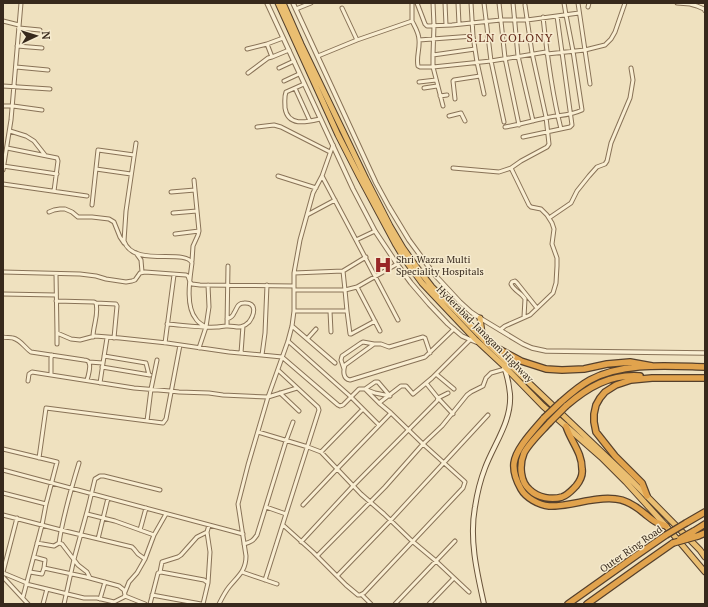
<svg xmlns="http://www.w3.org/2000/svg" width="708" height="607" font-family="'PT Serif',serif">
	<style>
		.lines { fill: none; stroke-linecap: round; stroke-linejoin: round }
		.minor-casing { stroke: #887257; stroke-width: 5 }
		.tertiary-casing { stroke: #887257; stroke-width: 5.5 }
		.secondary-casing { stroke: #69533a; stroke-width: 6 }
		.trunk-casing { stroke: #55402c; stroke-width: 7 }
		.motorway-casing { stroke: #55402c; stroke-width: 8 }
		.minor { stroke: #f9eed2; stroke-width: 3 }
		.tertiary { stroke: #f9eed2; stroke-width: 3.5 }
		.secondary { stroke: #f9eed2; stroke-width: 4 }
		.trunk { stroke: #eabe71; stroke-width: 5 }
		.motorway { stroke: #e1a34d; stroke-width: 5.5 }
		.motorway-bridge-casing { stroke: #55402c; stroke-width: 8; stroke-linecap: butt }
		.motorway-bridge { stroke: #e1a34d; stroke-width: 5.5 }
		.labels { text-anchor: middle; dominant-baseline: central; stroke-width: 3; stroke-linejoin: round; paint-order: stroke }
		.poi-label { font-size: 10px; fill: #37291c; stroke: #f6ebcf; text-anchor: start }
		.street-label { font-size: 10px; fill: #37291c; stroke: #f6ebcf }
		.quarter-label { font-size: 12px; letter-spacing: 1px; fill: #642b1a; stroke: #f6ebcf }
	</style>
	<rect width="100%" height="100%" fill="#efe1bf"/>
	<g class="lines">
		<g class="minor-casing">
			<path id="minor" d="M417,3L425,24L427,26L452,25L501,20H527L579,13
				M433,3L434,25L433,55V67L443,106
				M445,3L446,25
				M458,3L459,24
				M471,3L473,36L477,62L484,94
				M484,3L491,61L504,122
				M499,3L505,58L519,125
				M513,3L518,56L533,121
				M578,3L590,84
				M677,3L690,4L697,6L704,9L705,11
				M588,7L589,3
				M342,8L357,40
				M296,9L311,3
				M543,17C547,55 552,93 561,129
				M3,21L19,25
				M412,21C415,27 419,33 419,40C420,49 416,57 418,66L420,67H433L491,61L546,52
				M19,28L40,30
				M419,40L473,36
				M267,44L272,57
				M17,46L42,48
				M247,49L267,44L283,38
				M547,54L585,50L605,45L611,39L615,32L625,3
				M433,55L475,49
				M318,56L357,40L412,21V3
				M16,67L48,70
				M279,68L294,61
				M248,73L268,58L272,57L289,50
				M284,81L299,74
				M419,82L436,80
				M304,84L286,92C284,97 285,103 285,108C288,127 307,122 320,119
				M3,86L50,89
				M295,88L310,121
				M424,88L437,86
				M440,96L447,95
				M455,99L453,81L454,80L480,76
				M3,106H13L42,110
				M449,116L461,113L465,121
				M257,127L274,125L281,127L330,152
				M505,127C518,125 531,121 545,118C557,115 570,116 582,110L573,51L566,15L564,3
				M10,131L26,136L34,141L45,155
				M523,137L570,127L572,125L557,16
				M136,143L126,211L124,241C133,268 185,248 192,263C190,278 185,306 196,319C198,323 203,325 206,327
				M7,148L57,158L58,161L54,191
				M3,166L57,174
				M453,168L499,172L511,168L521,161L547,147L549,144L546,117L532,53L525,5
				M96,169L131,174
				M3,170L11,120L21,3
				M278,176L316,188
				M322,176L356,240L375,231
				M3,184L87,196
				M171,192L195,190
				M92,205L98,150L134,155
				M49,212L54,210L60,209H65L72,212L78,217H92L109,219L114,222L120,237L124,243
				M173,213L197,211
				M307,215L335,200
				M549,218L571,203L577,191L589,176L597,167L605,164L607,161L611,143L630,98L633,80L631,68
				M175,234L199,231
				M356,240L398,320
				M136,253L141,260L142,272
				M192,261L193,246L198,235L199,231L194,180
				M343,271L366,257
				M3,272L80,274L96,276L106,279L126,282L132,281L135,280L140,273L145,272L186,275L188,276L190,282L192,284L200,285L294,286
				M294,273L343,271L345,290L347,311H294
				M56,274L57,333V344
				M357,287L380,331
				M294,290H345L357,287L397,264
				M3,294L56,295
				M56,301L94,302L96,303C99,314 93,326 93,337
				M96,303L116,304L117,306L114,338
				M330,311L331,332
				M347,311L350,334H351L375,321
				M524,317L525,299C522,293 514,291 511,284L512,282L515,281L517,283L537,308
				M167,324C183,325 200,328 217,327C220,327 223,326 226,326C235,325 240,331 249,322C255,314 257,302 244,303C237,303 237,309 234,313C233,316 230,318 227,319
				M227,326L228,266
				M292,326L335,363
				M500,330L505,326L530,315L553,293L556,283L557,266V258L552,244L554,229L552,223L547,215L541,209L531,207L529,205L511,168
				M57,333L71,339L80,340L95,336L120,338L167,343L229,352L282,357L338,405L340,406L343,405L359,389H365L379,403L401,386H406L413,394L432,378L471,339
				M3,337C6,338 10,337 13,338C21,340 25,348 31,352L84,360C86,360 89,361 89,363C91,366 88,377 87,380
				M307,339L316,329
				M288,341L351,397L379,425
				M165,343L174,275
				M199,348L206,327L209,307L208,285
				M241,353L243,326
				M430,353L425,338L423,337L389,347L381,344H374L345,365C343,371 343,379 350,380L425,357L454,329
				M262,355L265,333L267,285
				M104,356L146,363L149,375
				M89,362L103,363L100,383
				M103,363L107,338
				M102,367L150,375
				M344,369L341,360L342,356L361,343L363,342L374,344
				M436,374L454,389
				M51,375V358L52,355
				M28,381L29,374L32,372L134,388L170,391L179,392L209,393L223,395L268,397L297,388
				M365,389L375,382H378L390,396
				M367,390L375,393L390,396
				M280,393L299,411
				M448,393L438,398L453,414
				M147,421L151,389L157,360
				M258,432L308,447L321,452L361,494L384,514L412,541L436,561L469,592
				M3,449L57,462L46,504L42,525L23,597
				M321,452L363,409
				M39,458L46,408L163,423L166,419L180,345
				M3,470L243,534
				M3,493L46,504
				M303,505L337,469L391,413
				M266,507L286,514
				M87,514L115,521L154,535
				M3,515L61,530L132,547L134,549L138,554L145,559
				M283,525L313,552L346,585L358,595H360L364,593L463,488L465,482L463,480L423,444L391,413L379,403
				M140,530L146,508
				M98,539L108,498
				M301,542L353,486L437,401L438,398L426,383
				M37,543L54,546L59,543L62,544L78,565L87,572L90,578
				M59,543C63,516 71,489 79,463
				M244,544C251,542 253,541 257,535L286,441L293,422
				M317,556L385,487L423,444L442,426L467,395L471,392L483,386L486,378L491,373L505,369
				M3,572L17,518
				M30,572L42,574L44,568
				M160,572L162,562L178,557L181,555L197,537L207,532
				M242,572L277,584
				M3,573L27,583
				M337,576L391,520L488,415
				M3,577L28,604
				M265,580L319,410L318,407L278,370
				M208,583L210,552L207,532L209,525
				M26,584L84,598H97L114,602L124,597L125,595L124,590L119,586L86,577L44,568L45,560L34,557
				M125,592L129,582L137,573L145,559L154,535L166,514
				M152,595L201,604
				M362,595L371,604
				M125,596L145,604
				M100,599L105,582
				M43,604L47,589
				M64,604L74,559L88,508L95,479L100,476H104L160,490
				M150,604L158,573L161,572L204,580L208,583L203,604
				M219,604C222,598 225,592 229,587C238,576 246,571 246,556L238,504L248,465L268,397L288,341L292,326L294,311V273L300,240L313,193L322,176L333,145
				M395,604L455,541
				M429,604L454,578"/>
		</g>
		<g class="tertiary-casing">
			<path id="tertiary" d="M267,3L353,189L375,231L397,264L411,283L429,304L448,324L462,336L476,342
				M293,3L376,183L389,207L409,240L434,274L460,302L471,312L480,318L523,344L532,348L546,351L705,353"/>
		</g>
		<g class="secondary-casing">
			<path id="secondary" d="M484,604C477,573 469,539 475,507C477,494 480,481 485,468C494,444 512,421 510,394C509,384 507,375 504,367"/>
		</g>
		<g class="trunk-casing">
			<path id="trunk" d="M278,3L338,135L359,176L396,245L405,260L422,283L475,339L504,366L543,406L601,457L626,482L666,526L705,572
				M283,3L301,44L366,179L390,226L403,248L418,269L432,287L448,303L486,342L628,477L700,550L705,557
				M480,318L483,339"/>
		</g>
		<g class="motorway-casing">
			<path id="motorway" d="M486,342L521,361L546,369L562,370L584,369L607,364L630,362L652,366
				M561,402C570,394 579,386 590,380C624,362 668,366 705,367
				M566,406C588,387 610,374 640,376
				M544,418C534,430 516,448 514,463C513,472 517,482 521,489C526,498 539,505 549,506C571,507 593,496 616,499C626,500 637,507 645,514C649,517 653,521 658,523C660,524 663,525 666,526
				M550,422C542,431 529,443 524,453C519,465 520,482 530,490C538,498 552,500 562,497C568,495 572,490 576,486C580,481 583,475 582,469C582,452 571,442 566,426
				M647,496L642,483L615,456L596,432L594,422V414L596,405L600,398L605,392L616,385L631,380L652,378H705
				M686,523L705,512
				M694,531L705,524
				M698,536L705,533
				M568,604L637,555L666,535
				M587,604L643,564L673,543"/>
		</g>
		<use href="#minor" class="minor"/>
		<use href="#tertiary" class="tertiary"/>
		<use href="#secondary" class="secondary"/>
		<use href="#trunk" class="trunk"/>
		<use href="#motorway" class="motorway"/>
		<g class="motorway-bridge-casing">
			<path id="motorway-bridge" d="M544,418L561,402
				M550,422L566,406
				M666,535L686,523
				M680,539L694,531
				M673,543L698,536"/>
		</g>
		<use href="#motorway-bridge" class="motorway-bridge"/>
	</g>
	<defs>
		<g id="hospital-bare" transform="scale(1.38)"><path d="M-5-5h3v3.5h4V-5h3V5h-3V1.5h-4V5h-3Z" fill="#982726" stroke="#f6ebcf" stroke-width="2.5" paint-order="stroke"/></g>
	</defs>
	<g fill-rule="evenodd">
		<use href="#hospital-bare" x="383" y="265"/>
	</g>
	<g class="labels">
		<g class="poi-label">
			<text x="396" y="259">Shri Wazra Multi<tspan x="396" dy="12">Speciality Hospitals</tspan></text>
		</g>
		<g class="street-label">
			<text transform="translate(485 334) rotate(45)">Hyderabad-Janagam Highway</text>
			<text transform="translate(631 549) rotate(-35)">Outer Ring Road</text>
		</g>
		<g class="quarter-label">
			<text x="510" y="37">S.LN COLONY</text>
		</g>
	</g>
	<rect width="708" height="607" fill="none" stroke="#37291c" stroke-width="8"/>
	<g transform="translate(36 36) rotate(86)" stroke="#f6ebcf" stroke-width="3" paint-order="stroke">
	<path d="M0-3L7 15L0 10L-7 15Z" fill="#37291c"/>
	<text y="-6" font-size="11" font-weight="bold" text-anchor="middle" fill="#37291c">N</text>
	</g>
</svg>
